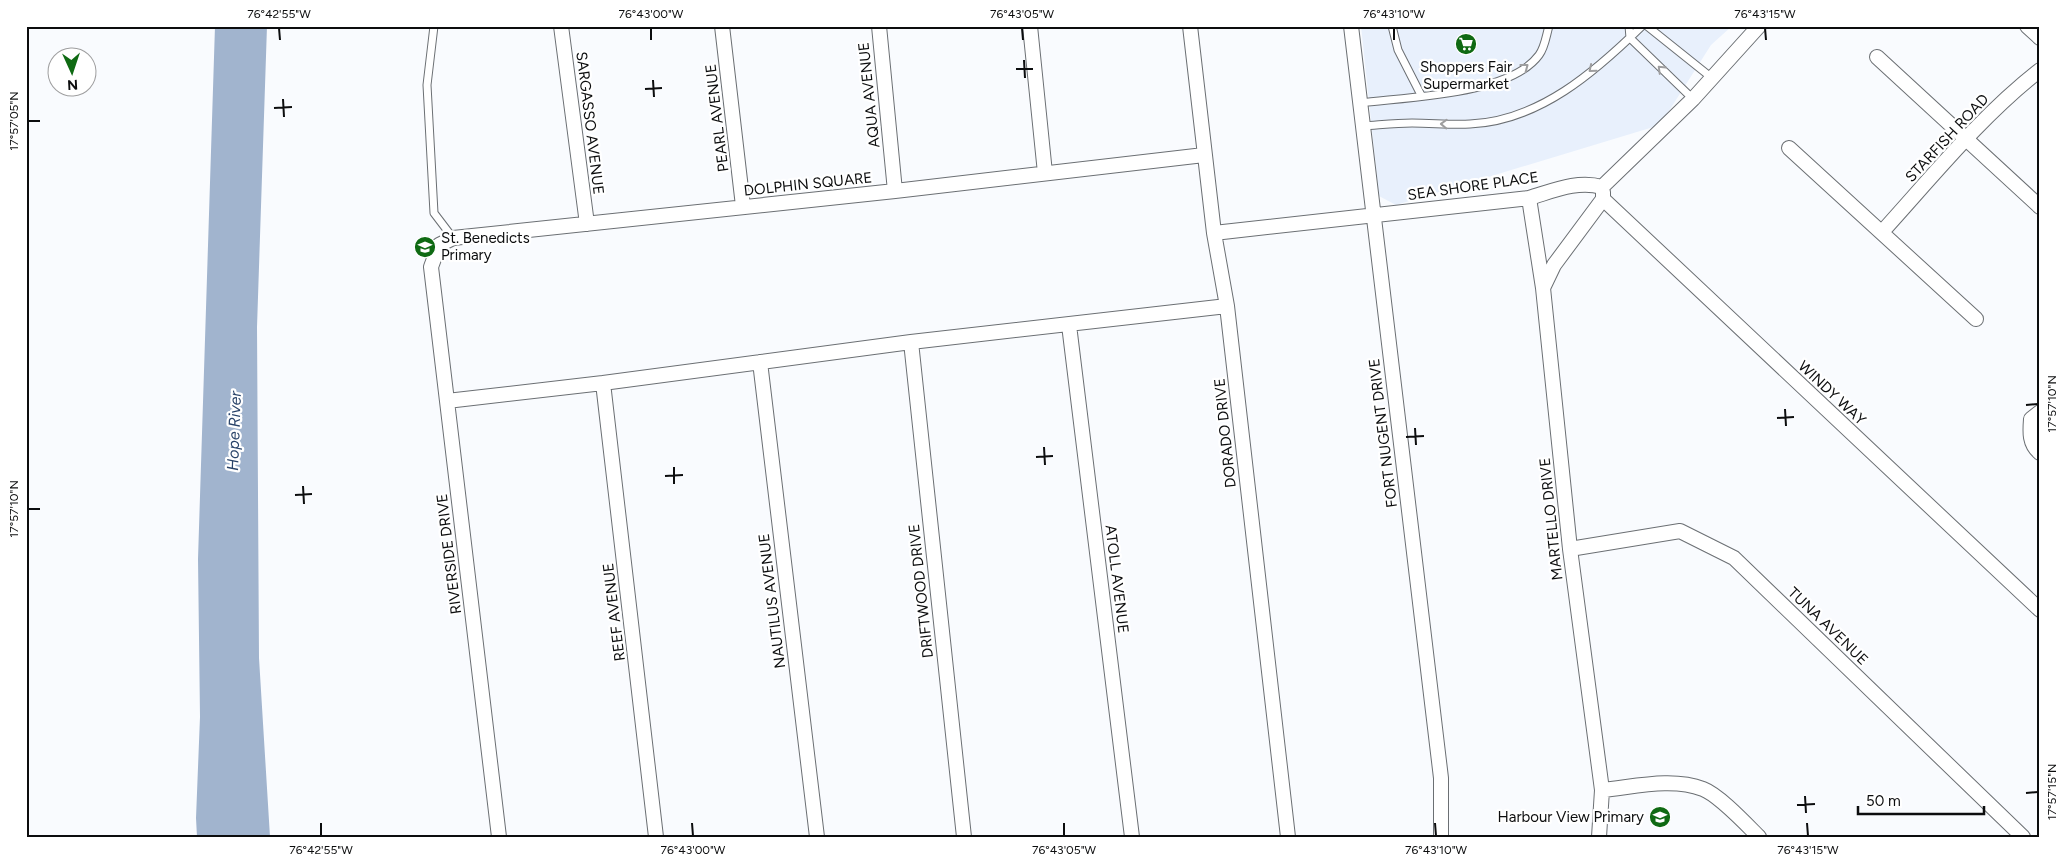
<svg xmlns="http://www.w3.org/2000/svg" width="2066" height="863" font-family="Figtree,sans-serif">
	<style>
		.built { fill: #e8f0fc }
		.water { fill: #a1b4ce }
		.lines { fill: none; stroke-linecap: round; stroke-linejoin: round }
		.lane-casing { stroke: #6b6f73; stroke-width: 9 }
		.street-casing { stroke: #6b6f73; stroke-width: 16 }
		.lane { stroke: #fff; stroke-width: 7 }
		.street { stroke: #fff; stroke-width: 14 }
		.oneway { stroke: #9e9e9f }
		.ticks { fill: none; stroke: #0c0d0e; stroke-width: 2 }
		.labels { text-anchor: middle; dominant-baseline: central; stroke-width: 4.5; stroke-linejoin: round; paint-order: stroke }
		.poi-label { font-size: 15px; fill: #0c0d0e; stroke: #fff }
		.street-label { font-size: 15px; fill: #0c0d0e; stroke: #fff }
		.water-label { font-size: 16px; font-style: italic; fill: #294369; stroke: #fff }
		.neatline { fill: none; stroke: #0c0d0e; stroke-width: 2 }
		.ticks-label { font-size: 12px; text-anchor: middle; fill: #0c0d0e }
	</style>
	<rect width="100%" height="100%" fill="#f9fbfe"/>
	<path class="built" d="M1361,26H1732L1711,45L1660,125L1396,205L1379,196Z"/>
	<path class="water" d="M215,26H267L257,327L259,658L270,837H197L196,818L200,717L198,559Z"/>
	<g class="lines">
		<g class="lane-casing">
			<path id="lane" d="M434,26L427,85L434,213L453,238
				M1392,26L1398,50L1421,95
				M1629,26L1630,38L1693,99
				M1647,26L1712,78
				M1360,103C1407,97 1510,95 1539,55C1545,47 1546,36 1549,26
				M1363,126C1379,125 1396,123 1412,123C1432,123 1451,125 1470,124C1539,121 1595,72 1642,26"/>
		</g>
		<g class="street-casing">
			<path id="street" d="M561,26L587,224
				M722,26L743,206
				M879,26L895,191
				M1030,26L1045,173
				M1190,26L1214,233L1227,306L1288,837
				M1351,26L1441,778V837
				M2027,26L2040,38
				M1877,57L2040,207
				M1789,148L1976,319
				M1529,198L1543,288L1570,549L1602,790L1599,837
				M1603,199L2040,610
				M1882,232C1932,177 1981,116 2040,70
				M1214,233L1529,198C1553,191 1577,180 1602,187L1693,99L1759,26
				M1543,288L1554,265L1603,199V192
				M1069,325L1132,837
				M911,342L964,837
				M760,362L817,837
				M603,383L656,837
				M447,401L603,383L911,342L1227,306
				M2040,412L2031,419C2030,432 2029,444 2040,453
				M1570,549L1680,531L1734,558L2023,837
				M1602,790C1634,787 1672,777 1703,789C1719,795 1746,824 1759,837
				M499,837L431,267L439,245L453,238L895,191L1204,155"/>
		</g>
		<use href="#lane" class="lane"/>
		<use href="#street" class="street"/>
	</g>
	<defs><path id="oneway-chevron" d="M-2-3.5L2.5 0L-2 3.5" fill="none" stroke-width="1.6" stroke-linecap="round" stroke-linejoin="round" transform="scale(1.25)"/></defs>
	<g class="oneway">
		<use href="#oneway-chevron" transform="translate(1525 67) rotate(-37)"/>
		<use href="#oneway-chevron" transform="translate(1592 69) rotate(140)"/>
		<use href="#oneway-chevron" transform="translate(1661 69) rotate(-136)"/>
		<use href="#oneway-chevron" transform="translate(1444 124) rotate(-178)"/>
	</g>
	<path class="ticks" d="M279,28L280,40M651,28V40M1022,28L1023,40M1394,28V40M1765,28L1766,40M1024,60L1025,78M1016,69H1033M653,80L654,97M645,89L662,88M283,99L284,117M274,108L292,107M28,121H40M2026,405L2038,404M1785,409L1786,426M1777,418L1794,417M1415,428L1416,445M1406,437L1424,436M1044,447L1045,465M1036,457L1053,456M674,467V484M665,476L683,475M303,486L304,504M295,495L312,494M28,509H40M2026,793L2038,792M1805,796L1806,813M1797,805L1815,804M321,823V836M692,823L693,836M1064,823V836M1435,823L1436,836M1807,823L1808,836"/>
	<defs>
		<g id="supermarket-disc" transform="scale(1.125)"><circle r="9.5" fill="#0f6a13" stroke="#fff"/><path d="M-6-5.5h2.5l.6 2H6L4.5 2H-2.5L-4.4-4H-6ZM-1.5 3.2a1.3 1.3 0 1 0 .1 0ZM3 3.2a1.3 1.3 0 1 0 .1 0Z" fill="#fff"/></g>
		<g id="school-disc" transform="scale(1.125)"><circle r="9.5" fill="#0f6a13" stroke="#fff"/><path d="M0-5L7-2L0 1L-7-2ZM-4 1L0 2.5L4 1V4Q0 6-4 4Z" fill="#fff"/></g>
	</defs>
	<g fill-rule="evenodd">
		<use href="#supermarket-disc" x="1466" y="44"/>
		<use href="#school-disc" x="425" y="247"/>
		<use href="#school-disc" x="1660" y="817"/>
	</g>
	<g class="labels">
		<g class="poi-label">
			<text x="1466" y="67">Shoppers Fair<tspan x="1466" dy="17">Supermarket</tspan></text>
			<text x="441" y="238" text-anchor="start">St. Benedicts<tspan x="441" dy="17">Primary</tspan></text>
			<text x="1644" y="817" text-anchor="end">Harbour View Primary</text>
		</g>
		<g class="street-label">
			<text transform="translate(869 95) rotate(-96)">AQUA AVENUE</text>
			<text transform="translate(717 118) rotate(-97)">PEARL AVENUE</text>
			<text transform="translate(590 123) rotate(83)">SARGASSO AVENUE</text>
			<text transform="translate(1947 138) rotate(-47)">STARFISH ROAD</text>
			<text transform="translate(808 184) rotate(-6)">DOLPHIN SQUARE</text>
			<text transform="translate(1473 186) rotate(-8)">SEA SHORE PLACE</text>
			<text transform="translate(1832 393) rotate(43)">WINDY WAY</text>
			<text transform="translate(1225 433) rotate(-96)">DORADO DRIVE</text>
			<text transform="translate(1383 433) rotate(-97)">FORT NUGENT DRIVE</text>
			<text transform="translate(1551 519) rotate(-96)">MARTELLO DRIVE</text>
			<text transform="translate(449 554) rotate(-97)">RIVERSIDE DRIVE</text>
			<text transform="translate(1117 579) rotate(83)">ATOLL AVENUE</text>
			<text transform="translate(921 591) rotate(-96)">DRIFTWOOD DRIVE</text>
			<text transform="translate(772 601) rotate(-97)">NAUTILUS AVENUE</text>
			<text transform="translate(614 612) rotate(-97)">REEF AVENUE</text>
			<text transform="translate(1828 626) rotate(44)">TUNA AVENUE</text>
		</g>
		<g class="water-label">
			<text transform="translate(234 431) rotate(-88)">Hope River</text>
		</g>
	</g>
	<rect width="2066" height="863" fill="none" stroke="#ffffff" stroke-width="55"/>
	<g transform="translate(72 72) rotate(177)"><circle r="24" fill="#ffffff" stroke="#9e9e9f"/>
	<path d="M0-4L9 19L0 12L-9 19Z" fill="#0f6a13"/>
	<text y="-8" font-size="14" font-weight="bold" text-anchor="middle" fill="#0c0d0e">N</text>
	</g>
	<path d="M1858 806v8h126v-8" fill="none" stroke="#0c0d0e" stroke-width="2.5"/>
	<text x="1866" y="806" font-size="15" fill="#0c0d0e" stroke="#ffffff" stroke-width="4" paint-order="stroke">50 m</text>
	<rect x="28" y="28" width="2010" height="808" class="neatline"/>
	<g class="ticks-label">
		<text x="279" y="18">76°42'55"W</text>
		<text x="651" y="18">76°43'00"W</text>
		<text x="1022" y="18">76°43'05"W</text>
		<text x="1394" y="18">76°43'10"W</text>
		<text x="1765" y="18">76°43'15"W</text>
		<text transform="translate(14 121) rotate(-90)" y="4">17°57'05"N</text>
		<text transform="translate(2052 404) rotate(-90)" y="4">17°57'10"N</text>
		<text transform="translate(14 509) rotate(-90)" y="4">17°57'10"N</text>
		<text transform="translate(2052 792) rotate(-90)" y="4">17°57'15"N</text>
		<text x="321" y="854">76°42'55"W</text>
		<text x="693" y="854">76°43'00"W</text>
		<text x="1064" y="854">76°43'05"W</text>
		<text x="1436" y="854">76°43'10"W</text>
		<text x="1808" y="854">76°43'15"W</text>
	</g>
</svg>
